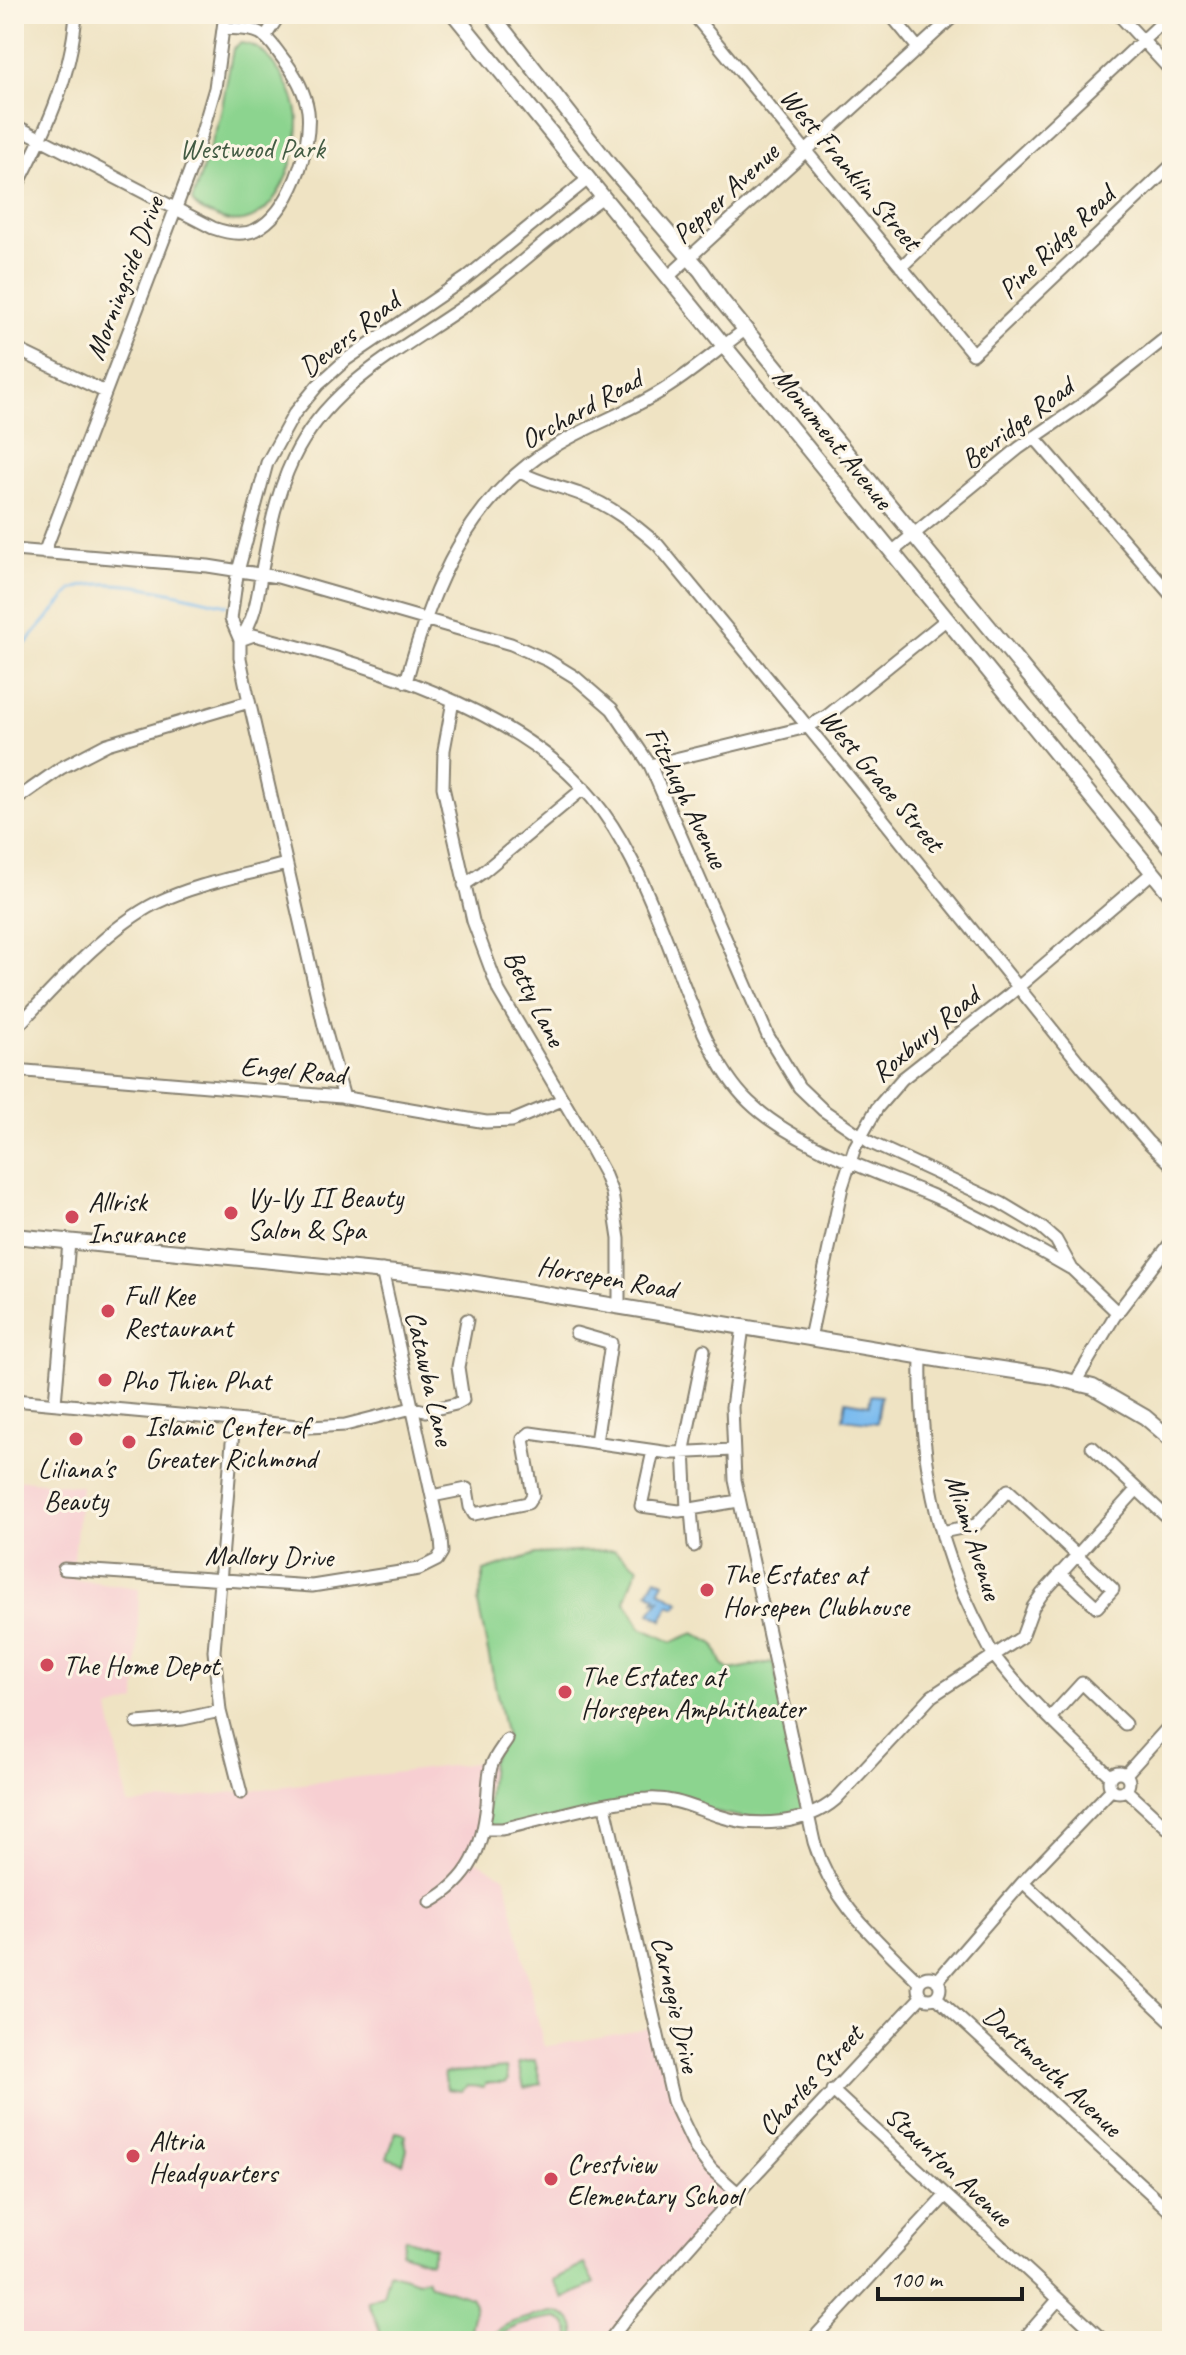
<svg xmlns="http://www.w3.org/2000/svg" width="1186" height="2355" font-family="Caveat,sans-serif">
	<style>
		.built { fill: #f7cfd2 }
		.green { fill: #8cd48f; stroke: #547856; stroke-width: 2 }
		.water { fill: #7abbef; stroke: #4b6c86; stroke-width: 2 }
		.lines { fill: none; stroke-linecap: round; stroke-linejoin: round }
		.stream { stroke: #7abbef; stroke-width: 3 }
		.minor-casing { stroke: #868070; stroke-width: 15 }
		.tertiary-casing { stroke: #868070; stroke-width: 18 }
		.minor { stroke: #fff; stroke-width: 11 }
		.tertiary { stroke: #fff; stroke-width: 14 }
		.poi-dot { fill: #d1495b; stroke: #fcf5e5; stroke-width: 3 }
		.labels { text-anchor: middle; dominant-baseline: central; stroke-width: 6; stroke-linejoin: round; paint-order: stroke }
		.park-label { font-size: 28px; fill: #435c44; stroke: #fcf5e5 }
		.street-label { font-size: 28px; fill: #1c1c1c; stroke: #fcf5e5 }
		.poi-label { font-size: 28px; fill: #1c1c1c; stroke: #fcf5e5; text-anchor: start }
	</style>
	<rect width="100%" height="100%" fill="#fcf5e5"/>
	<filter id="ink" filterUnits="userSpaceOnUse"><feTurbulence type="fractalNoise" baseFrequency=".0125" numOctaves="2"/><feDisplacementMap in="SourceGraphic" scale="16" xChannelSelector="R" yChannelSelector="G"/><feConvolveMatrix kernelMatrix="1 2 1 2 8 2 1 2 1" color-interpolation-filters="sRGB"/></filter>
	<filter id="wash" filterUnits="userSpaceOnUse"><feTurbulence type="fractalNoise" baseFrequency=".006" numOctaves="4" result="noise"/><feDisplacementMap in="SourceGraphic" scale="32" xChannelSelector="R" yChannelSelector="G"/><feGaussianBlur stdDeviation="1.8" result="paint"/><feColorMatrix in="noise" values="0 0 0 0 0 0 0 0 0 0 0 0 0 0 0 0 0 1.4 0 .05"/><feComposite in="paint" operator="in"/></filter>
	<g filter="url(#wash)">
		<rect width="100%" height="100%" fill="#efe3c3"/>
		<path class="built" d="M14,1479L81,1486L72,1579L139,1588L136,1701L109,1709L128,1805L491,1761L474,1859L505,1877L544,2047L656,2027L668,2082L692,2144L739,2193L607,2341H14Z"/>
		<path class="green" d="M240,43C257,44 265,53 275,66C287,81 298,102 298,122C298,163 270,241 217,217C208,213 197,210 192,201L220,117L233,49Z
			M614,1550L638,1567L625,1601L641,1628L672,1642L694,1633L714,1644L723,1665L730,1670L773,1662L807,1815L765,1822L655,1799L485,1832L491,1761L506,1738L478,1604L484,1571L536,1554Z
			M535,2060L541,2084L524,2088L518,2063Z
			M506,2068L508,2080L504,2083H486L483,2087L467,2086L462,2091L447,2089L444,2073Z
			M396,2132L406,2134L404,2140L407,2149L403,2163L387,2158Z
			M405,2238L435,2248L430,2262L401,2252Z
			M585,2264L595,2283L563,2299L553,2280Z
			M389,2272L418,2281L427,2278L430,2285L471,2297L475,2304L468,2341H384L368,2301L383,2295Z
			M551,2312C568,2312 579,2324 574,2341H569C572,2330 567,2322 557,2318C539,2320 505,2325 496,2341H490C499,2320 531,2318 551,2312Z"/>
		<path class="water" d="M871,1395L881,1396L877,1423L843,1419L846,1401L869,1405Z
			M656,1578L664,1582L659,1591L680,1602L676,1608L669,1605L662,1620L650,1613L660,1600L654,1601L656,1597L648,1592Z"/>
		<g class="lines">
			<path class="stream" d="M14,657L72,590C108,572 186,597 227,605"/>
		</g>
	</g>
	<g filter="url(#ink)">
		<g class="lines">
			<g class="minor-casing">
				<path id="minor" d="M693,14L973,354L1172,165
					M890,14L918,48
					M1118,14L1172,72
					M265,37L280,14
					M14,125L213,228C227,233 242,236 255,230C290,213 312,148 308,111C305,91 294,72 281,56C275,48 269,38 260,33C250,28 235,29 224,28
					M14,192C44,135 71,80 76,14
					M901,267L1171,14
					M668,277L956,14
					M14,348L105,392
					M1034,437L1172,596
					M520,472C540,483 559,486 580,494C610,505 634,524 658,545L854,783L1085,1070L1148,1142L1172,1165
					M14,550L208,566L278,577L511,644L549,661L575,677L612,709L650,765L768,1036L799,1087L823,1110L871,1143L1001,1203L1041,1227L1056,1240L1072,1269L1118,1313
					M892,552L1019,448L1080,406L1172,333
					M44,553L193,163L215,88L225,14
					M240,640L254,635C364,663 518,708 592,798C624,836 644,884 663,931C684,983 708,1063 749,1102C793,1145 874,1171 931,1195C979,1216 1025,1242 1070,1268
					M240,640C258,614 258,589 264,559C270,525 278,490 293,459C332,377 419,342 488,289C527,259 563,225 603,197
					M406,682C431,589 468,497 555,446C591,424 632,411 668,387C696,369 720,348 746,329
					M453,701L444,750L443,787L473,921L499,991L579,1127L604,1173L612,1193L619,1239V1305
					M650,765L807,727L827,716L947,619
					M14,801L61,768L107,744L249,702
					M464,885L483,872L584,788
					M14,1030C53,989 106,928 156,903C198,883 243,876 286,864
					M14,1070L341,1097L486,1122L512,1121L562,1100
					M344,1098L324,1026L247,692L240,658V640L231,619L237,575L267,463L294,414L318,385L347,359L466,278L588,179
					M743,1327L732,1407L735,1480L814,1842C834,1905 874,1937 919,1982
					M576,1333L611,1343L596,1442
					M810,1338L842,1187L855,1147L877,1108L902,1079L1010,994L1153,872
					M921,1357C919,1447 934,1537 975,1619C982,1631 987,1646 995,1657C1029,1701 1070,1738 1110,1776
					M1076,1381L1114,1317L1172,1241
					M14,1400L310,1427L345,1425L412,1408L426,1411L456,1404L463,1400L458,1367L467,1320
					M55,1403L69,1242
					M234,1420L214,1651L220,1711L241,1793
					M1092,1447L1172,1522
					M653,1451L641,1506L679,1511L738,1501
					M432,1496L467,1489L470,1507L474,1514L528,1503L533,1495L523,1439L530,1433L670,1453L732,1450
					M687,1509L684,1449L704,1350
					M691,1509L694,1546
					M942,1532L976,1525L1008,1490L1113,1589L1097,1607L1060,1573
					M64,1569L312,1586L419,1569L437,1560L442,1552L441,1538L382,1270
					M1050,1718L1082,1683L1125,1724
					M137,1723L183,1719L220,1711
					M1109 1782a10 10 0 1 1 20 0a10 10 0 1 1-20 0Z
					M1126,1774L1172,1723
					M1126,1790L1172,1832
					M605,1806L673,2101L696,2149L711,2169L738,2193
					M484,1829H502C547,1819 602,1801 647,1799C674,1797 694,1808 719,1816C756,1828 806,1825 836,1799L932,1696L1022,1637L1033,1607L1042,1594L1137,1489
					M1023,1882L1172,2022
					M430,1902C471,1879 482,1849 487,1804C488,1792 488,1778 491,1767C494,1757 502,1748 507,1740
					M918 1988a11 11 0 1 1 22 0a11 11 0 1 1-22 0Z
					M937,1981L1023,1882L1111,1790
					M936,1997L1172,2213
					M832,2090L1104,2341
					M609,2341L629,2315L710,2223L921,1997
					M811,2341L946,2195
					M1022,2341L1058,2300"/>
			</g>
			<g class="tertiary-casing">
				<path id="tertiary" d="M454,14L1172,896
					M491,14L612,168L701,271L722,301L1172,850
					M14,1236L447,1278L954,1362L1048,1376L1093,1387L1145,1417L1172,1440"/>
			</g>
			<use href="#minor" class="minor"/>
			<use href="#tertiary" class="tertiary"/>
		</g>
	</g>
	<g class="poi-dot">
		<circle cx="231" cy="1213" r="8"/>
		<circle cx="72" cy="1217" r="8"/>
		<circle cx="108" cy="1311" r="8"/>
		<circle cx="105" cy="1380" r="8"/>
		<circle cx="76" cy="1439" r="8"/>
		<circle cx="129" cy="1442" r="8"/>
		<circle cx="707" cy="1590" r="8"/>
		<circle cx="47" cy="1665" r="8"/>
		<circle cx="565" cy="1692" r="8"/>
		<circle cx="133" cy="2156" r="8"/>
		<circle cx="551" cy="2179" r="8"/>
	</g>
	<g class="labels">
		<g class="park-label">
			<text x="252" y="148">Westwood Park</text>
		</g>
		<g class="street-label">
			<text transform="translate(851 169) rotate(50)">West Franklin Street</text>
			<text transform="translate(725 193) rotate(-43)">Pepper Avenue</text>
			<text transform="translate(1056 242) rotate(-44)">Pine Ridge Road</text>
			<text transform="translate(124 278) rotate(-69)">Morningside Drive</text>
			<text transform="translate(349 334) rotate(-38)">Devers Road</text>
			<text transform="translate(581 409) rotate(-29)">Orchard Road</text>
			<text transform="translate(1017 423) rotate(-37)">Bevridge Road</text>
			<text transform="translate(833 438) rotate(51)">Monument Avenue</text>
			<text transform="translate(882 780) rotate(50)">West Grace Street</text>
			<text transform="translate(687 797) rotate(64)">Fitzhugh Avenue</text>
			<text transform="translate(535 998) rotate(63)">Betty Lane</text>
			<text transform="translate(925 1034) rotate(-40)">Roxbury Road</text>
			<text transform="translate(293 1070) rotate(5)">Engel Road</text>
			<text transform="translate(607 1277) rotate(10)">Horsepen Road</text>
			<text transform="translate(430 1378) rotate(77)">Catawba Lane</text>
			<text transform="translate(974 1537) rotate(72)">Miami Avenue</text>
			<text transform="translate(269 1556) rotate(1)">Mallory Drive</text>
			<text transform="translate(676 2004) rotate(77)">Carnegie Drive</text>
			<text transform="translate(1053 2071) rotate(43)">Dartmouth Avenue</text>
			<text transform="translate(810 2080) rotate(-47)">Charles Street</text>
			<text transform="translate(949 2166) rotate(43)">Staunton Avenue</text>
		</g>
		<g class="poi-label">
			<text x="247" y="1197">Vy-Vy II Beauty<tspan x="247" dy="32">Salon &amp; Spa</tspan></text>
			<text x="88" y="1201">Allrisk<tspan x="88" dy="32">Insurance</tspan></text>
			<text x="124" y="1295">Full Kee<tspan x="124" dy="32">Restaurant</tspan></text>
			<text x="121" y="1380">Pho Thien Phat</text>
			<text x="145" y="1426">Islamic Center of<tspan x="145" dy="32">Greater Richmond</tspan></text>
			<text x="76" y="1468" text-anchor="middle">Liliana's<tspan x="76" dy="32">Beauty</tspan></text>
			<text x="723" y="1574">The Estates at<tspan x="723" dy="32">Horsepen Clubhouse</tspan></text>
			<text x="63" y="1665">The Home Depot</text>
			<text x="581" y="1676">The Estates at<tspan x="581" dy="32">Horsepen Amphitheater</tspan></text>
			<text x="149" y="2140">Altria<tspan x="149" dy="32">Headquarters</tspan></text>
			<text x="567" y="2163">Crestview<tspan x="567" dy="32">Elementary School</tspan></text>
		</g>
	</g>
	<rect width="1186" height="2355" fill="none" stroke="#fcf5e5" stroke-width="48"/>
	<path d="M878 2287v12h144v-12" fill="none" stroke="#1c1c1c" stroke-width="4"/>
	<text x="890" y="2287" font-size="24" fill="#1c1c1c" stroke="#fcf5e5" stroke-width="6" paint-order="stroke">100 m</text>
</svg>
